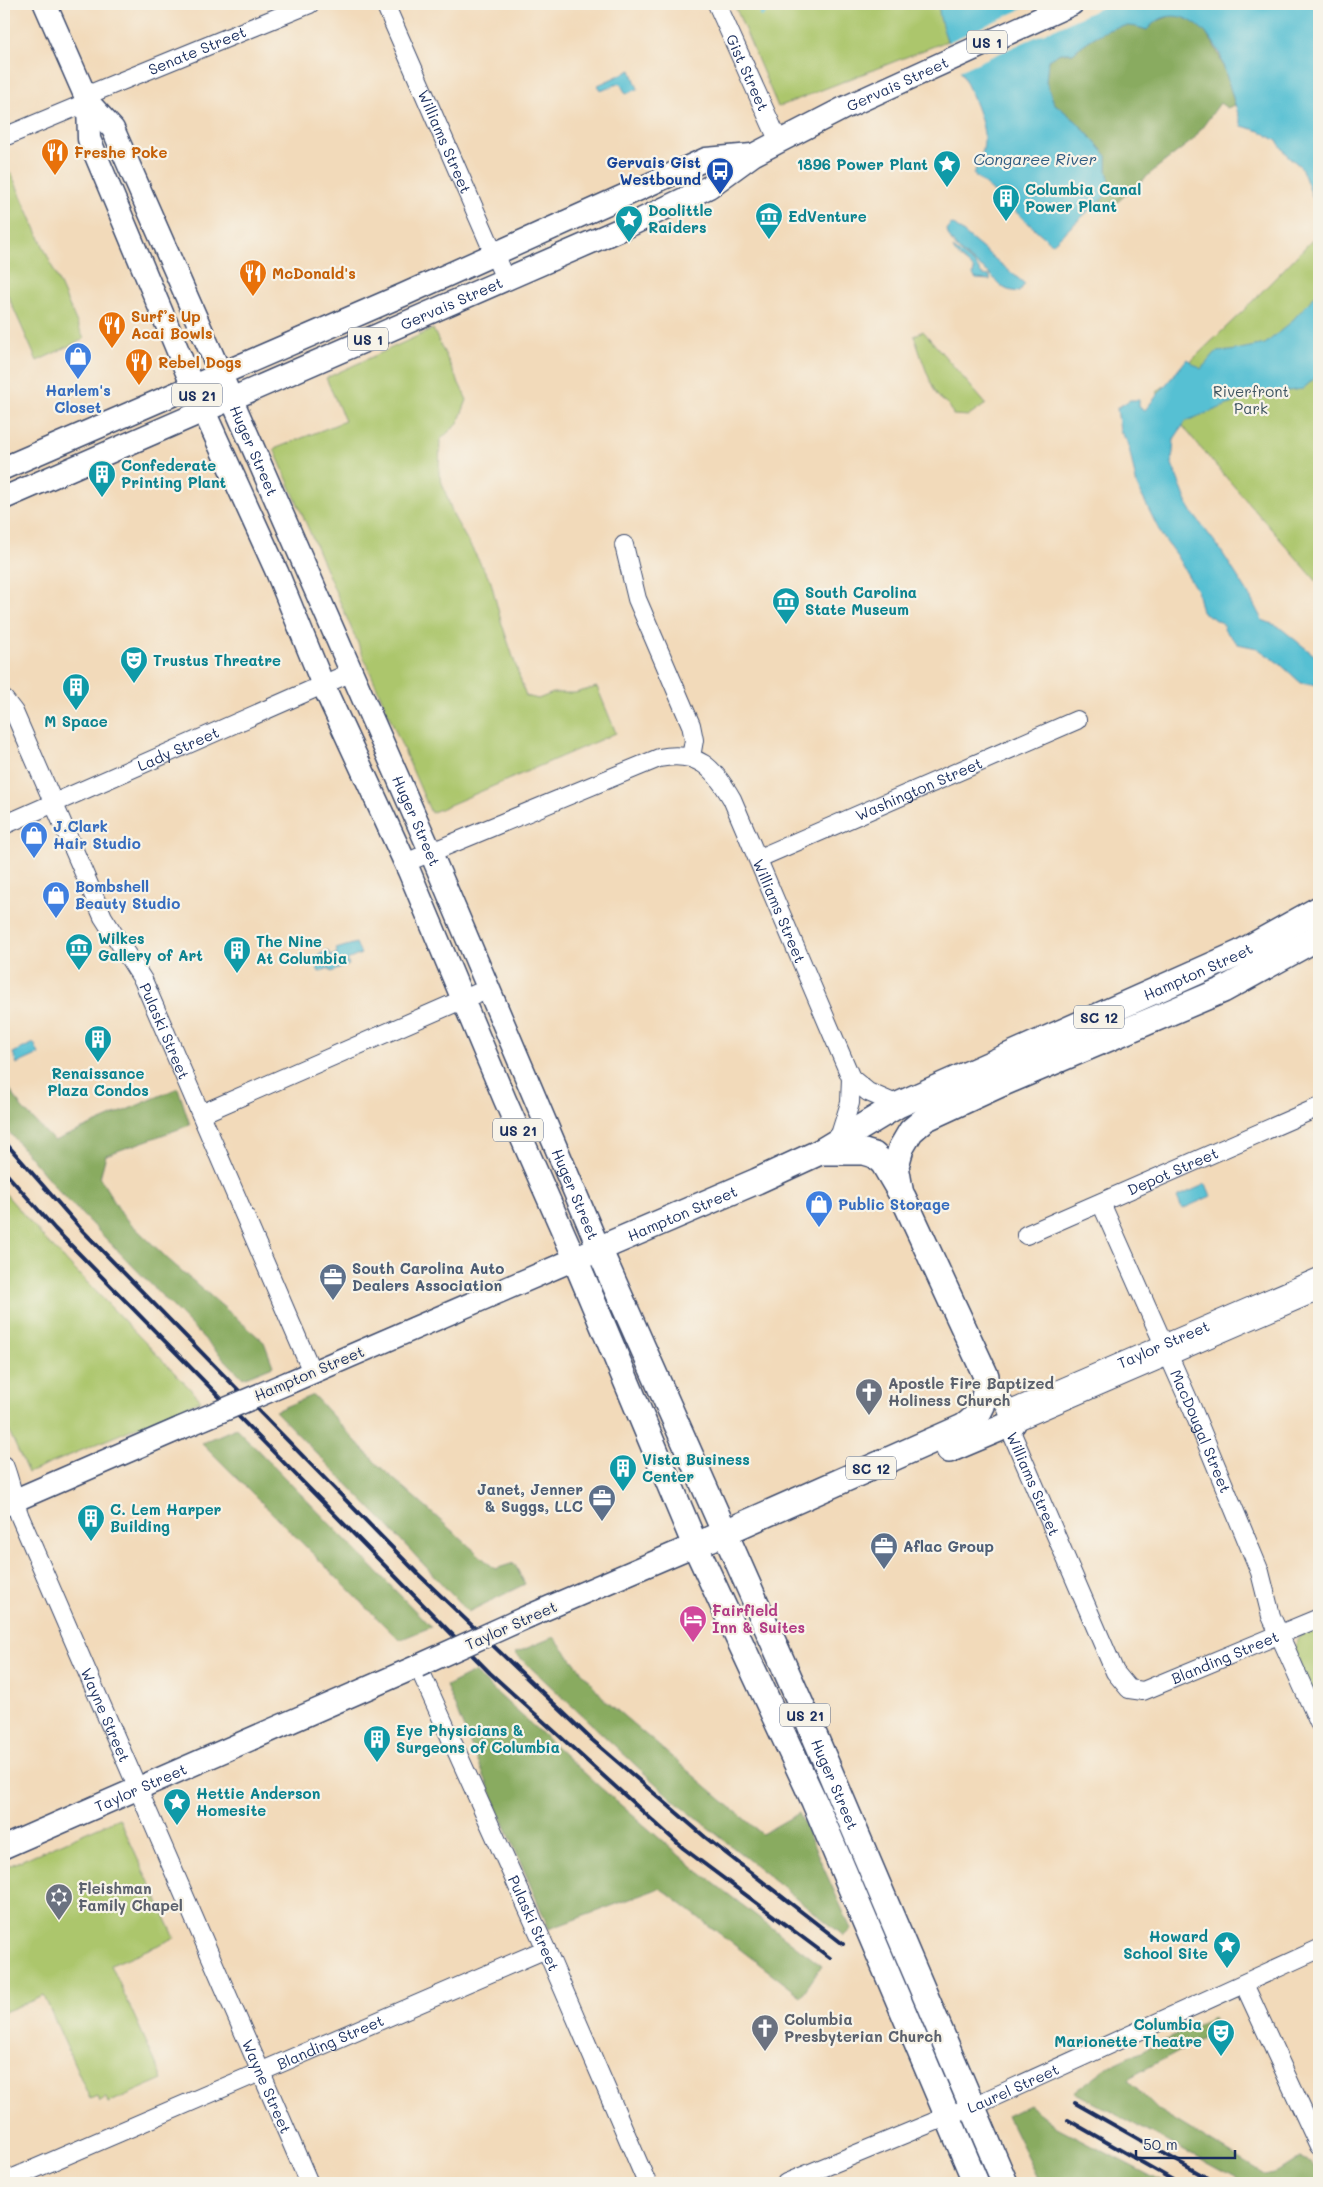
<svg xmlns="http://www.w3.org/2000/svg" width="1323" height="2187" font-family="Mali,sans-serif">
	<style>
		.green { fill: #acc66c; stroke: #647a65 }
		.forest { fill: #89ab60; stroke: #526d5f }
		.water { fill: #57c0d3; stroke: #397898 }
		.pier { fill: #f2daba }
		.lines { fill: none; stroke-linecap: round; stroke-linejoin: round }
		.stream { stroke: #57c0d3; stroke-width: 4 }
		.minor-casing { stroke: #3b496c; stroke-width: 20 }
		.major-casing { stroke: #3b496c; stroke-width: 25 }
		.highway-casing { stroke: #3b496c; stroke-width: 28 }
		.minor { stroke: #fff; stroke-width: 18 }
		.major { stroke: #fff; stroke-width: 22 }
		.highway { stroke: #fff; stroke-width: 25 }
		.rail { stroke: #1b2f5e; stroke-width: 4 }
		.major-bridge-casing { stroke: #3b496c; stroke-width: 25; stroke-linecap: butt }
		.major-bridge { stroke: #fff; stroke-width: 22 }
		.labels { text-anchor: middle; dominant-baseline: central; stroke-width: 4.5; stroke-linejoin: round; paint-order: stroke }
		.shield { fill: #f7f3e8; stroke: #5d6a87; stroke-width: 1 }
		.shield-label { font-size: 14px; font-weight: bold; fill: #1b2f5e }
		.street-label { font-size: 15px; fill: #1b2f5e; stroke: #f7f3e8 }
		.food-label { font-size: 15px; font-weight: bold; fill: #c56008; stroke: #f7f3e8; text-anchor: start }
		.transit-label { font-size: 15px; font-weight: bold; fill: #164399; stroke: #f7f3e8; text-anchor: end }
		.culture-label { font-size: 15px; font-weight: bold; fill: #0d838f; stroke: #f7f3e8; text-anchor: start }
		.shop-label { font-size: 15px; font-weight: bold; fill: #366cbe; stroke: #f7f3e8; text-anchor: start }
		.park-label { font-size: 15px; fill: #3f5562; stroke: #f7f3e8 }
		.service-label { font-size: 15px; font-weight: bold; fill: #4e5e75; stroke: #f7f3e8; text-anchor: start }
		.worship-label { font-size: 15px; font-weight: bold; fill: #5b616d; stroke: #f7f3e8; text-anchor: start }
		.hotel-label { font-size: 15px; font-weight: bold; fill: #b23c85; stroke: #f7f3e8; text-anchor: start }
		.water-label { font-size: 16px; font-style: italic; fill: #2d5a81; stroke: #f7f3e8 }
	</style>
	<rect width="100%" height="100%" fill="#f7f3e8"/>
	<filter id="ink" filterUnits="userSpaceOnUse"><feTurbulence type="fractalNoise" baseFrequency=".02" numOctaves="2"/><feDisplacementMap in="SourceGraphic" scale="10" xChannelSelector="R" yChannelSelector="G"/><feConvolveMatrix kernelMatrix="1 2 1 2 8 2 1 2 1" color-interpolation-filters="sRGB"/></filter>
	<filter id="wash" filterUnits="userSpaceOnUse"><feTurbulence type="fractalNoise" baseFrequency=".0096" numOctaves="4" result="noise"/><feDisplacementMap in="SourceGraphic" scale="20" xChannelSelector="R" yChannelSelector="G"/><feGaussianBlur stdDeviation="1.12" result="paint"/><feColorMatrix in="noise" values="0 0 0 0 0 0 0 0 0 0 0 0 0 0 0 0 0 1.4 0 .05"/><feComposite in="paint" operator="in"/></filter>
	<g filter="url(#wash)">
		<rect width="100%" height="100%" fill="#f2daba"/>
		<path class="green" d="M734,4H939V10L947,41L778,107Z
			M11,173L84,339L37,361L4,287V176Z
			M1319,233V584L1198,445L1156,392L1167,384L1243,311Z
			M433,329L467,400L458,423L440,440L439,474L454,517L491,582L501,621L526,696L538,699L553,693H575L597,687L616,733L431,813L274,449L345,421L326,378Z
			M923,331L986,404L969,416L953,415C950,401 942,403 937,395C927,376 921,356 914,336Z
			M4,1192L43,1237L201,1400L28,1473L4,1420Z
			M1309,1630L1313,1633L1319,1631V1706C1313,1692 1294,1658 1296,1644C1297,1637 1303,1633 1309,1630Z
			M119,1818L175,1938L111,1965L163,2079L108,2103L106,2098L99,2101L97,2096L90,2099L44,1996L4,2012V1868Z"/>
		<path class="forest" d="M1175,14C1214,19 1226,74 1235,105L1227,108L1220,103L1193,140L1159,166L1107,211L1100,212L1094,205L1112,190L1107,171V156L1077,122L1054,103L1046,82L1048,60L1060,53H1073C1085,42 1109,26 1127,25C1133,25 1141,28 1147,30L1152,23Z
			M4,1080L22,1108L54,1141L178,1088L190,1125L106,1155L100,1178L123,1216L169,1260L264,1342L273,1366L243,1378L58,1190L4,1126Z
			M313,1395L377,1464L495,1569L514,1563L525,1584L468,1612L384,1522L275,1411Z
			M236,1428L431,1627L399,1640L202,1443Z
			M554,1637L605,1700L762,1834L799,1813L851,1929L844,1936L671,1798L515,1653Z
			M474,1672L601,1788L694,1868L822,1966L801,1996L660,1888L549,1929L446,1686Z
			M1213,2018L1219,2029L1127,2079L1158,2110L1266,2175L1278,2172L1300,2158L1311,2162L1319,2169V2183H1244L1074,2092L1109,2066Z
			M1029,2105L1057,2127L1164,2183H1040L1007,2116Z"/>
		<path class="water" d="M939,4H1319V214L1301,167L1288,156L1277,141L1260,131L1242,126C1236,108 1231,91 1226,74C1223,67 1222,58 1219,52C1205,24 1172,0 1147,30C1141,28 1134,26 1128,26C1110,25 1085,42 1073,53H1060L1048,60L1046,82L1054,103L1077,122L1107,156V171L1112,190L1052,244L973,174C980,162 985,149 984,134C981,108 959,70 949,45C944,32 938,17 939,4Z
			M631,70L638,89L626,94L620,83L601,91L598,85Z
			M951,224H953L1025,284L1019,292C1013,291 1009,291 1004,288C998,284 995,279 990,274C976,262 951,250 947,230Z
			M953,248L976,265L982,275L990,276V280L976,279L973,275L974,270C968,262 956,257 953,248Z
			M1319,291V374L1303,389L1251,396L1186,421L1174,439L1172,464L1190,510L1218,546L1248,593L1262,620L1278,626L1319,659V685L1301,683L1280,664L1257,648L1238,644L1225,631L1222,623L1202,612L1197,591L1176,555L1162,536L1137,486L1128,443L1120,431L1117,408L1130,400H1139V407L1145,410L1187,359L1201,369L1216,352L1230,351L1265,344L1290,323Z
			M356,943L361,954L347,960L349,965L331,972L329,968L319,972L315,963L319,961L317,956L327,950L331,956L337,953L336,949Z
			M34,1043L39,1054L17,1064L13,1053Z
			M1206,1184L1211,1196L1182,1209L1177,1197Z"/>
		<path class="pier" d="M1033,4H1110L957,72L946,43Z"/>
		<g class="lines">
			<path class="stream" d="M761,15L769,7L778,4
				M4,1282L9,1275"/>
		</g>
	</g>
	<g filter="url(#ink)">
		<g class="lines">
			<g class="minor-casing">
				<g id="minor">
					<path id="s1" d="M385,4L505,279"/>
					<path id="s2" d="M717,4L779,142"/>
					<path id="s3" d="M85,96L310,4"/>
					<path d="M4,137L88,102"/>
					<path d="M624,545L637,599L691,725L694,740L691,757"/>
					<path id="s4" d="M4,699L14,712L103,917L143,980L312,1372"/>
					<path id="s5" d="M4,825L352,672"/>
					<path id="s6" d="M759,858L1077,720"/>
					<path id="s7" d="M405,863L659,758C698,750 714,768 732,799L851,1078L850,1103L838,1141"/>
					<path d="M851,1078L868,1092L898,1105"/>
					<path d="M201,1114L489,988"/>
					<path id="s8" d="M1101,1203L1192,1408L1260,1572L1271,1616L1319,1723"/>
					<path id="s9" d="M1026,1235L1319,1107"/>
					<path id="s10" d="M986,1376C1000,1393 1013,1414 1013,1436L1115,1672L1129,1689L1143,1691L1319,1618"/>
					<path id="s11" d="M1008,1411L1319,1277"/>
					<path d="M1013,1423L1319,1291"/>
					<path id="s12" d="M4,1465C11,1482 13,1499 20,1517L309,2183"/>
					<path id="s13" d="M418,1666L546,1949L647,2183"/>
					<path d="M1244,1984L1319,2146"/>
					<path id="s14" d="M4,2182L546,1949"/>
					<path id="s15" d="M786,2183L987,2100L1319,1949"/>
				</g>
			</g>
			<g class="major-casing">
				<g id="major">
					<path d="M45,4L88,102L89,139L193,387L277,572L323,685L409,871L505,1100L575,1259L290,1382"/>
					<path id="s16" d="M88,102L113,129L431,853L599,1249"/>
					<path d="M4,468L403,295L706,159L752,155"/>
					<path id="s17" d="M4,498L628,226L709,187L753,155L844,108L1072,4"/>
					<path d="M4,1505L181,1428"/>
					<path d="M529,1616L695,1545"/>
					<path id="s18" d="M4,1847L418,1666"/>
				</g>
			</g>
			<g class="highway-casing">
				<g id="highway">
					<path d="M900,1189L896,1166L901,1148L911,1131L925,1119L1001,1084L1223,990L1319,937"/>
					<path id="s19" d="M599,1249L807,1718L1005,2183"/>
					<path d="M949,1450L1013,1423"/>
					<path d="M710,1539L963,1427C985,1412 985,1400 986,1376L903,1197L883,1163L874,1155L864,1152H820"/>
					<path id="s20" d="M976,2183L814,1801L695,1545L575,1259L757,1181L820,1152L898,1105L1240,953L1319,909"/>
				</g>
			</g>
			<use href="#minor" class="minor"/>
			<use href="#major" class="major"/>
			<use href="#highway" class="highway"/>
			<path class="rail" d="M4,1141L82,1230L418,1574L591,1739L705,1837L843,1944
				M4,1171L55,1229L490,1673L683,1848L830,1958
				M1075,2103L1216,2183
				M1068,2120L1178,2183"/>
			<g class="major-bridge-casing">
				<path id="major-bridge" d="M181,1428L290,1382
					M418,1666L529,1616"/>
			</g>
			<use href="#major-bridge" class="major-bridge"/>
		</g>
	</g>
	<defs>
		<g id="restaurant-pin" transform="scale(1.4375)"><path d="M0 17L-7.5 6A9.5 9.5 0 1 1 7.5 6Z" fill="#e8710a" stroke="#f7f3e8"/><path d="M-5-6h1v4h1v-4h1v4h1v-4h1v5L-1.5 .5V6h-2V.5L-5-1ZM5-6V6H3V1.5H1.5Q1.5-4 5-6Z" fill="#fff"/></g>
		<g id="sight-pin" transform="scale(1.4375)"><path d="M0 17L-7.5 6A9.5 9.5 0 1 1 7.5 6Z" fill="#0f9aa8" stroke="#f7f3e8"/><path d="M0-6L1.8-2.2L6-1.7L2.9 1.2L3.7 5.4L0 3.3L-3.7 5.4L-2.9 1.2L-6-1.7L-1.8-2.2Z" fill="#fff"/></g>
		<g id="bus-pin" transform="scale(1.4375)"><path d="M0 17L-7.5 6A9.5 9.5 0 1 1 7.5 6Z" fill="#1a4fb4" stroke="#f7f3e8"/><path d="M-5-6H5V4H4V6H2V4H-2V6H-4V4H-5ZM-3.5-4V0h7V-4ZM-3.5 1.2v1.5H-2V1.2ZM2 1.2v1.5H3.5V1.2Z" fill="#fff"/></g>
		<g id="building-pin" transform="scale(1.4375)"><path d="M0 17L-7.5 6A9.5 9.5 0 1 1 7.5 6Z" fill="#0f9aa8" stroke="#f7f3e8"/><path d="M-4-6H4V6H1V3H-1V6H-4ZM-2.5-4.3h1.7v1.8h-1.7ZM.8-4.3h1.7v1.8H.8ZM-2.5-1h1.7V.8h-1.7ZM.8-1h1.7V.8H.8Z" fill="#fff"/></g>
		<g id="museum-pin" transform="scale(1.4375)"><path d="M0 17L-7.5 6A9.5 9.5 0 1 1 7.5 6Z" fill="#0f9aa8" stroke="#f7f3e8"/><path d="M0-6L6-3V-2H-6V-3ZM-5-1h2V3h-2ZM-1-1h2V3h-2ZM3-1h2V3H3ZM-6 4H6V6H-6Z" fill="#fff"/></g>
		<g id="shop-pin" transform="scale(1.4375)"><path d="M0 17L-7.5 6A9.5 9.5 0 1 1 7.5 6Z" fill="#3f7fe0" stroke="#f7f3e8"/><path d="M-5-2.5h2.3a2.7 3.5 0 0 1 5.4 0H5L5.5 6h-11ZM-1.5-2.5h3a1.5 2.3 0 0 0-3 0Z" fill="#fff"/></g>
		<g id="theatre-pin" transform="scale(1.4375)"><path d="M0 17L-7.5 6A9.5 9.5 0 1 1 7.5 6Z" fill="#0f9aa8" stroke="#f7f3e8"/><path d="M-5-5.5Q0-4 5-5.5V0Q5 5 0 6Q-5 5-5 0ZM-3.3-2.5H-1v1.5H-3.3ZM1-2.5H3.3v1.5H1ZM-2.8 1Q0 5.5 2.8 1Z" fill="#fff"/></g>
		<g id="office-pin" transform="scale(1.4375)"><path d="M0 17L-7.5 6A9.5 9.5 0 1 1 7.5 6Z" fill="#5c6f8a" stroke="#f7f3e8"/><path d="M-6-3h4V-5.5h4V-3h4V5H-6ZM-1-4.5V-3h2v-1.5ZM-6 0V1H6V0Z" fill="#fff"/></g>
		<g id="church-pin" transform="scale(1.4375)"><path d="M0 17L-7.5 6A9.5 9.5 0 1 1 7.5 6Z" fill="#6b7280" stroke="#f7f3e8"/><path d="M-1.2-6h2.4v3.5h3.3v2.4h-3.3V6h-2.4V-.1h-3.3v-2.4h3.3Z" fill="#fff"/></g>
		<g id="hotel-pin" transform="scale(1.4375)"><path d="M0 17L-7.5 6A9.5 9.5 0 1 1 7.5 6Z" fill="#d1479c" stroke="#f7f3e8"/><path d="M-6-4.5h1.5V1H6V5H4.5V3h-9V5H-6ZM-4 0a1.8 1.8 0 1 1 3.6 0ZM.5 0V-2.5h3Q6-2.5 6 0Z" fill="#fff"/></g>
		<g id="synagogue-pin" transform="scale(1.4375)"><path d="M0 17L-7.5 6A9.5 9.5 0 1 1 7.5 6Z" fill="#6b7280" stroke="#f7f3e8"/><path d="M0-6.5L5.6 3.2H-5.6ZM0 6.5L5.6-3.2H-5.6Z" fill="#fff"/></g>
	</defs>
	<g fill-rule="evenodd">
		<use href="#restaurant-pin" x="55" y="152"/>
		<use href="#sight-pin" x="947" y="164"/>
		<use href="#bus-pin" x="720" y="171"/>
		<use href="#building-pin" x="1006" y="198"/>
		<use href="#museum-pin" x="769" y="216"/>
		<use href="#sight-pin" x="629" y="219"/>
		<use href="#restaurant-pin" x="253" y="273"/>
		<use href="#restaurant-pin" x="112" y="325"/>
		<use href="#shop-pin" x="78" y="356"/>
		<use href="#restaurant-pin" x="139" y="362"/>
		<use href="#building-pin" x="102" y="474"/>
		<use href="#museum-pin" x="786" y="601"/>
		<use href="#theatre-pin" x="134" y="660"/>
		<use href="#building-pin" x="76" y="687"/>
		<use href="#shop-pin" x="34" y="835"/>
		<use href="#shop-pin" x="56" y="895"/>
		<use href="#museum-pin" x="79" y="947"/>
		<use href="#building-pin" x="237" y="950"/>
		<use href="#building-pin" x="98" y="1039"/>
		<use href="#shop-pin" x="819" y="1204"/>
		<use href="#office-pin" x="333" y="1277"/>
		<use href="#church-pin" x="869" y="1392"/>
		<use href="#building-pin" x="623" y="1468"/>
		<use href="#office-pin" x="602" y="1498"/>
		<use href="#building-pin" x="91" y="1518"/>
		<use href="#office-pin" x="884" y="1546"/>
		<use href="#hotel-pin" x="693" y="1619"/>
		<use href="#building-pin" x="377" y="1739"/>
		<use href="#sight-pin" x="177" y="1802"/>
		<use href="#synagogue-pin" x="59" y="1897"/>
		<use href="#sight-pin" x="1227" y="1945"/>
		<use href="#church-pin" x="765" y="2028"/>
		<use href="#theatre-pin" x="1221" y="2033"/>
	</g>
	<g class="labels">
		<g class="shield">
			<rect x="967" y="30.5" width="40" height="23" rx="4"/>
			<rect x="348" y="327.5" width="40" height="23" rx="4"/>
			<rect x="172" y="383.5" width="50" height="23" rx="4"/>
			<rect x="1074" y="1005.5" width="50" height="23" rx="4"/>
			<rect x="493" y="1118.5" width="50" height="23" rx="4"/>
			<rect x="846" y="1456.5" width="50" height="23" rx="4"/>
			<rect x="780" y="1703.5" width="50" height="23" rx="4"/>
		</g>
		<g class="shield-label">
			<text x="987" y="42">US 1</text>
			<text x="368" y="339">US 1</text>
			<text x="197" y="395">US 21</text>
			<text x="1099" y="1017">SC 12</text>
			<text x="518" y="1130">US 21</text>
			<text x="871" y="1468">SC 12</text>
			<text x="805" y="1715">US 21</text>
		</g>
		<g class="street-label">
			<text stroke="none"><textPath href="#s3" startOffset="121">Senate Street</textPath></text>
			<text stroke="none"><textPath href="#s2" startOffset="75">Gist Street</textPath></text>
			<text stroke="none"><textPath href="#s17" startOffset="986">Gervais Street</textPath></text>
			<text stroke="none"><textPath href="#s1" startOffset="150">Williams Street</textPath></text>
			<text stroke="none"><textPath href="#s17" startOffset="488">Gervais Street</textPath></text>
			<text stroke="none"><textPath href="#s16" startOffset="388">Huger Street</textPath></text>
			<text stroke="none"><textPath href="#s5" startOffset="190">Lady Street</textPath></text>
			<text stroke="none"><textPath href="#s6" startOffset="174">Washington Street</textPath></text>
			<text stroke="none"><textPath href="#s16" startOffset="792">Huger Street</textPath></text>
			<text stroke="none"><textPath href="#s7" startOffset="488">Williams Street</textPath></text>
			<text stroke="none"><textPath href="#s20" startOffset="1694">Hampton Street</textPath></text>
			<text stroke="none"><textPath href="#s4" startOffset="370">Pulaski Street</textPath></text>
			<text stroke="none"><textPath href="#s9" startOffset="160">Depot Street</textPath></text>
			<text stroke="none"><textPath href="#s16" startOffset="1198">Huger Street</textPath></text>
			<text stroke="none"><textPath href="#s20" startOffset="1124">Hampton Street</textPath></text>
			<text stroke="none"><textPath href="#s11" startOffset="169">Taylor Street</textPath></text>
			<text transform="translate(309 1373) rotate(-23)">Hampton Street</text>
			<text stroke="none"><textPath href="#s8" startOffset="249">MacDougal Street</textPath></text>
			<text stroke="none"><textPath href="#s10" startOffset="119">Williams Street</textPath></text>
			<text transform="translate(511 1625) rotate(-24)">Taylor Street</text>
			<text stroke="none"><textPath href="#s10" startOffset="449">Blanding Street</textPath></text>
			<text stroke="none"><textPath href="#s12" startOffset="270">Wayne Street</textPath></text>
			<text stroke="none"><textPath href="#s19" startOffset="585">Huger Street</textPath></text>
			<text stroke="none"><textPath href="#s18" startOffset="149">Taylor Street</textPath></text>
			<text stroke="none"><textPath href="#s13" startOffset="282">Pulaski Street</textPath></text>
			<text stroke="none"><textPath href="#s14" startOffset="355">Blanding Street</textPath></text>
			<text stroke="none"><textPath href="#s12" startOffset="675">Wayne Street</textPath></text>
			<text stroke="none"><textPath href="#s15" startOffset="246">Laurel Street</textPath></text>
		</g>
		<g class="food-label">
			<text x="74" y="152">Freshe Poke</text>
			<text x="272" y="273">McDonald's</text>
			<text x="131" y="316">Surf’s Up<tspan x="131" dy="17">Acai Bowls</tspan></text>
			<text x="158" y="362">Rebel Dogs</text>
		</g>
		<g class="transit-label">
			<text x="701" y="162">Gervais Gist<tspan x="701" dy="17">Westbound</tspan></text>
		</g>
		<g class="culture-label">
			<text x="928" y="164" text-anchor="end">1896 Power Plant</text>
			<text x="1025" y="189">Columbia Canal<tspan x="1025" dy="17">Power Plant</tspan></text>
			<text x="648" y="210">Doolittle<tspan x="648" dy="17">Raiders</tspan></text>
			<text x="788" y="216">EdVenture</text>
			<text x="121" y="465">Confederate<tspan x="121" dy="17">Printing Plant</tspan></text>
			<text x="805" y="592">South Carolina<tspan x="805" dy="17">State Museum</tspan></text>
			<text x="153" y="660">Trustus Threatre</text>
			<text x="76" y="721" text-anchor="middle">M Space</text>
			<text x="98" y="938">Wilkes<tspan x="98" dy="17">Gallery of Art</tspan></text>
			<text x="256" y="941">The Nine<tspan x="256" dy="17">At Columbia</tspan></text>
			<text x="98" y="1073" text-anchor="middle">Renaissance<tspan x="98" dy="17">Plaza Condos</tspan></text>
			<text x="642" y="1459">Vista Business<tspan x="642" dy="17">Center</tspan></text>
			<text x="110" y="1509">C. Lem Harper<tspan x="110" dy="17">Building</tspan></text>
			<text x="396" y="1730">Eye Physicians &amp;<tspan x="396" dy="17">Surgeons of Columbia</tspan></text>
			<text x="196" y="1793">Hettie Anderson<tspan x="196" dy="17">Homesite</tspan></text>
			<text x="1208" y="1936" text-anchor="end">Howard<tspan x="1208" dy="17">School Site</tspan></text>
			<text x="1202" y="2024" text-anchor="end">Columbia<tspan x="1202" dy="17">Marionette Theatre</tspan></text>
		</g>
		<g class="shop-label">
			<text x="78" y="390" text-anchor="middle">Harlem's<tspan x="78" dy="17">Closet</tspan></text>
			<text x="53" y="826">J.Clark<tspan x="53" dy="17">Hair Studio</tspan></text>
			<text x="75" y="886">Bombshell<tspan x="75" dy="17">Beauty Studio</tspan></text>
			<text x="838" y="1204">Public Storage</text>
		</g>
		<g class="park-label">
			<text x="1251" y="391">Riverfront<tspan x="1251" dy="17">Park</tspan></text>
		</g>
		<g class="service-label">
			<text x="352" y="1268">South Carolina Auto<tspan x="352" dy="17">Dealers Association</tspan></text>
			<text x="583" y="1489" text-anchor="end">Janet, Jenner<tspan x="583" dy="17">&amp; Suggs, LLC</tspan></text>
			<text x="903" y="1546">Aflac Group</text>
		</g>
		<g class="worship-label">
			<text x="888" y="1383">Apostle Fire Baptized<tspan x="888" dy="17">Holiness Church</tspan></text>
			<text x="78" y="1888">Fleishman<tspan x="78" dy="17">Family Chapel</tspan></text>
			<text x="784" y="2019">Columbia<tspan x="784" dy="17">Presbyterian Church</tspan></text>
		</g>
		<g class="hotel-label">
			<text x="712" y="1610">Fairfield<tspan x="712" dy="17">Inn &amp; Suites</tspan></text>
		</g>
		<g class="water-label">
			<text x="1035" y="158">Congaree River</text>
		</g>
	</g>
	<rect width="1323" height="2187" fill="none" stroke="#f7f3e8" stroke-width="20"/>
	<path d="M1136 2150v8h99v-8" fill="none" stroke="#1b2f5e" stroke-width="2.5"/>
	<text x="1143" y="2150" font-size="15" fill="#1b2f5e" stroke="#f7f3e8" stroke-width="4" paint-order="stroke">50 m</text>
</svg>
